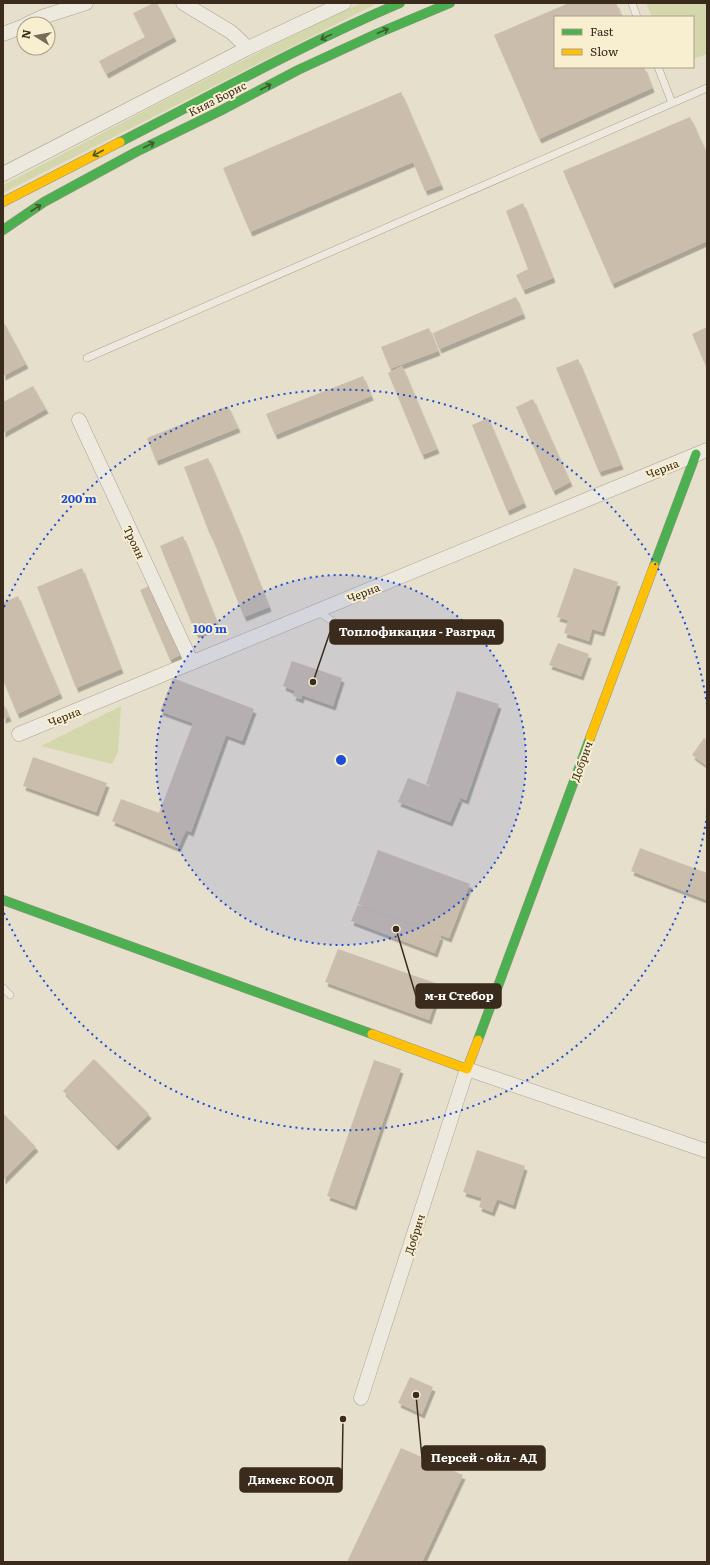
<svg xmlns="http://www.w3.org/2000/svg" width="710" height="1565" font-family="Literata,serif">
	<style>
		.green { fill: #d4d6ac }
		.building { fill: #cabdac; filter: url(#shadow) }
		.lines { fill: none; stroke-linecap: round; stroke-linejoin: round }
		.lane-casing { stroke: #aba395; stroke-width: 8 }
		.street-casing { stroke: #aba395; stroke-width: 15 }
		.fast-casing { stroke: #9a9385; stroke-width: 10 }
		.slow-casing { stroke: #9a9385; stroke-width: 10 }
		.lane { stroke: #ede9de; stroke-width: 7 }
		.street { stroke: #ede9de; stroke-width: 14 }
		.fast { stroke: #4caf50; stroke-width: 9 }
		.slow { stroke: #ffc107; stroke-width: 9 }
		.oneway { stroke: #40592e }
		.ring { fill: none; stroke: #1d4ed8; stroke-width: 2; stroke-dasharray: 2 4 }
		.labels { text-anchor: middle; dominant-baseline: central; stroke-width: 4; stroke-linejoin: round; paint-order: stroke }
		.street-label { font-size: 11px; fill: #3a2b1c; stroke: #f8eed0 }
		.centre { fill: #1d4ed8; stroke: #f8eed0; stroke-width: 2 }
		.ring-label { font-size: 12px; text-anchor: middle; font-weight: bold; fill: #1d4ed8; stroke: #f8eed0; stroke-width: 4; stroke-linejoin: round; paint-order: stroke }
		.leader { fill: none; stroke: #3a2b1c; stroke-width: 1.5 }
		.callout-dot { fill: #3a2b1c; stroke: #f8eed0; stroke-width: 1.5 }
		.callout { fill: #3a2b1c; stroke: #3a2b1c; stroke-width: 1.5 }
		.callout-label { font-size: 12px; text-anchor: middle; font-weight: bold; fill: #fff }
	</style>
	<defs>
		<filter id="shadow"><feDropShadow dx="2.5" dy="4.5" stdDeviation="0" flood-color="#0004"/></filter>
	</defs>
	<rect width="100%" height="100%" fill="#e6dfcb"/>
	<path class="green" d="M361,3H378L3,193V185C122,123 240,59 361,3Z
		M646,3H707V54L693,59V17H652Z
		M121,706L118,752L112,764L41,746Z"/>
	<path class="building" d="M154,3H157L174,37L106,74L99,61L145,37L133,13Z
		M569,3H616L622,17H555V67H644L652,88L539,139L494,35Z
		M401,92L441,185L425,191L413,162L250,232L223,168Z
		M690,117L707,154V241L612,284L563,171Z
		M523,203L553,278L523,290L516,275L528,269L506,211Z
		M516,297L523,314L439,349L433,333Z
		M3,321L26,364L3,376Z
		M707,327V369L692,334Z
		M429,328L438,351L390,369L381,347Z
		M578,359L621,465L599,472L556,368Z
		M402,366L437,449L422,455L388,373Z
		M363,376L371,396L275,435L266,414Z
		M33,386L46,409L3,433V402Z
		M533,399L570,482L553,491L516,407Z
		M228,406L238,428L156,461L147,438Z
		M488,418L524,503L507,511L472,425Z
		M208,458L236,524L269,607L244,617L211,535L218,532L210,535L184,467Z
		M183,536L218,626L196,634L160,546Z
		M82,568L121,669L76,688L37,587Z
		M574,568L618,582L602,632L592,629L589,641L564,633L568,620L557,617Z
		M151,585L182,654L170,660L140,590Z
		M18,596L60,694L17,714L3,680V603Z
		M558,643L589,654L581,676L549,665Z
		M292,661L342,678L333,706L302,695L301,699L293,696L295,691L283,686Z
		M173,678L254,709L242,741L226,735L191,832L186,830L178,848L112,821L121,799L159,813L193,723L160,711Z
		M457,691L499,704L466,800L426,784Z
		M3,703L9,717L3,719Z
		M704,738L707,741V766L692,755Z
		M33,757L107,783L96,812L23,786Z
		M408,778L460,798L450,822L398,802Z
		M640,848L707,873V900L631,871Z
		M378,850L470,884L449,938L358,904Z
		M358,905L441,936L435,953L351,921Z
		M338,949L441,985L429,1020L325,982Z
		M94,1059L149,1114L116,1146L63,1091Z
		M374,1060L401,1069L354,1206L327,1196Z
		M3,1113L36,1147L3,1180Z
		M477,1150L525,1166L513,1205L497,1199L492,1212L479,1207L482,1198L463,1192Z
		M410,1377L433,1387L422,1414L398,1403Z
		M401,1448L463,1475L422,1562H347Z"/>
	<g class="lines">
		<g class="lane-casing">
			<path id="lane" d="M632,3L637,17
				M658,67L672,103
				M87,358L707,88
				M317,611L340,626L345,624
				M3,988L10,995"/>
		</g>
		<g class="street-casing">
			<path id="street" d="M183,3L231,32L248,48
				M27,24L42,17L86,3
				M3,34L24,26
				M3,174L248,48L344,3
				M79,420L192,663
				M19,734L707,450
				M361,1398L467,1069L707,1151"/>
		</g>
		<g class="fast-casing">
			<path id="fast" d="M120,142C212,95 304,44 400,3
				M3,230L44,202L136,152L220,111L298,70L376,34L450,3
				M654,566L696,454
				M3,900L372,1034
				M478,1040L590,738"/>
		</g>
		<g class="slow-casing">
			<path id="slow" d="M3,202L120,142
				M590,738L654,566
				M372,1034L467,1069L478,1040"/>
		</g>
		<use href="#lane" class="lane"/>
		<use href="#street" class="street"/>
		<use href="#fast" class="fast"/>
		<use href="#slow" class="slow"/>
	</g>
	<defs><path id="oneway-shaft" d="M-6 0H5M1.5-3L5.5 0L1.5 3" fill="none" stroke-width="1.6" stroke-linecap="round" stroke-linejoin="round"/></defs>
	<g class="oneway">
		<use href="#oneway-shaft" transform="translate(383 31) rotate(-23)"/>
		<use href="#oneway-shaft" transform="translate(326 37) rotate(154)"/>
		<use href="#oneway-shaft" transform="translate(266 87) rotate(-28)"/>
		<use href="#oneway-shaft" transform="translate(149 145) rotate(-26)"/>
		<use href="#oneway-shaft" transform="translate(98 153) rotate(152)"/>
		<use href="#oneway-shaft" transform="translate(36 208) rotate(-33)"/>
	</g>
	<circle cx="341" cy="760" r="185" fill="#1d4ed8" fill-opacity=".12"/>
	<g class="ring">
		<circle cx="341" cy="760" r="185"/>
		<path d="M707 815A370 370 0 0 1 4 913M4 607A370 370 0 0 1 707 705"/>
	</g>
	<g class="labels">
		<g class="street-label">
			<text transform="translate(217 98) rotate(-27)">Княз Борис</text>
			<text transform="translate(662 468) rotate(-22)">Черна</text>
			<text transform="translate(135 542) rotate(65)">Троян</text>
			<text transform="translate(363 592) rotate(-22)">Черна</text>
			<text transform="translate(64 716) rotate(-22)">Черна</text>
			<text transform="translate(581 761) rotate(-70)">Добрич</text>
			<text transform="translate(414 1234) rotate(-72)">Добрич</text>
		</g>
	</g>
	<circle cx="341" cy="760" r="6" class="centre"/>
	<g class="ring-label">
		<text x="79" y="503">200 m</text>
		<text x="210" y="633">100 m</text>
	</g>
	<path class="leader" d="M313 682L330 632M396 929L416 996M416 1395L422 1458M343 1419L342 1480"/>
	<g class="callout-dot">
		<circle cx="313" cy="682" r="4"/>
		<circle cx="396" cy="929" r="4"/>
		<circle cx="416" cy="1395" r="4"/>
		<circle cx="343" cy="1419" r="4"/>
	</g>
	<g class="callout">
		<rect x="330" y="620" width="173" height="24" rx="4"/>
		<rect x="416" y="984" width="85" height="24" rx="4"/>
		<rect x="422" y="1446" width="123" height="24" rx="4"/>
		<rect x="240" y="1468" width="102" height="24" rx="4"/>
	</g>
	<g class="callout-label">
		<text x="417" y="636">Топлофикация - Разград</text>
		<text x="459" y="1000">м-н Стебор</text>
		<text x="484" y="1462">Персей - ойл - АД</text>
		<text x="291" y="1484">Димекс ЕООД</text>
	</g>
	<rect width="710" height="1565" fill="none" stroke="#3a2b1c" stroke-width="8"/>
	<rect x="554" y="16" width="140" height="52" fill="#f8eed0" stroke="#aca088"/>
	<rect x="562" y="29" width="20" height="6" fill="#4caf50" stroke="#aca088"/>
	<text x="590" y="36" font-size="12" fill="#3a2b1c">Fast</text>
	<rect x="562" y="49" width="20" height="6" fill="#ffc107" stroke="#aca088"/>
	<text x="590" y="56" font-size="12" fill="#3a2b1c">Slow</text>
	<g transform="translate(36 36) rotate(281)"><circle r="19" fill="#f8eed0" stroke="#aca088"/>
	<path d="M0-3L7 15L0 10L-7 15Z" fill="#766a59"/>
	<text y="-6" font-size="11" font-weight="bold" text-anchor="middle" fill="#3a2b1c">N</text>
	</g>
</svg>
